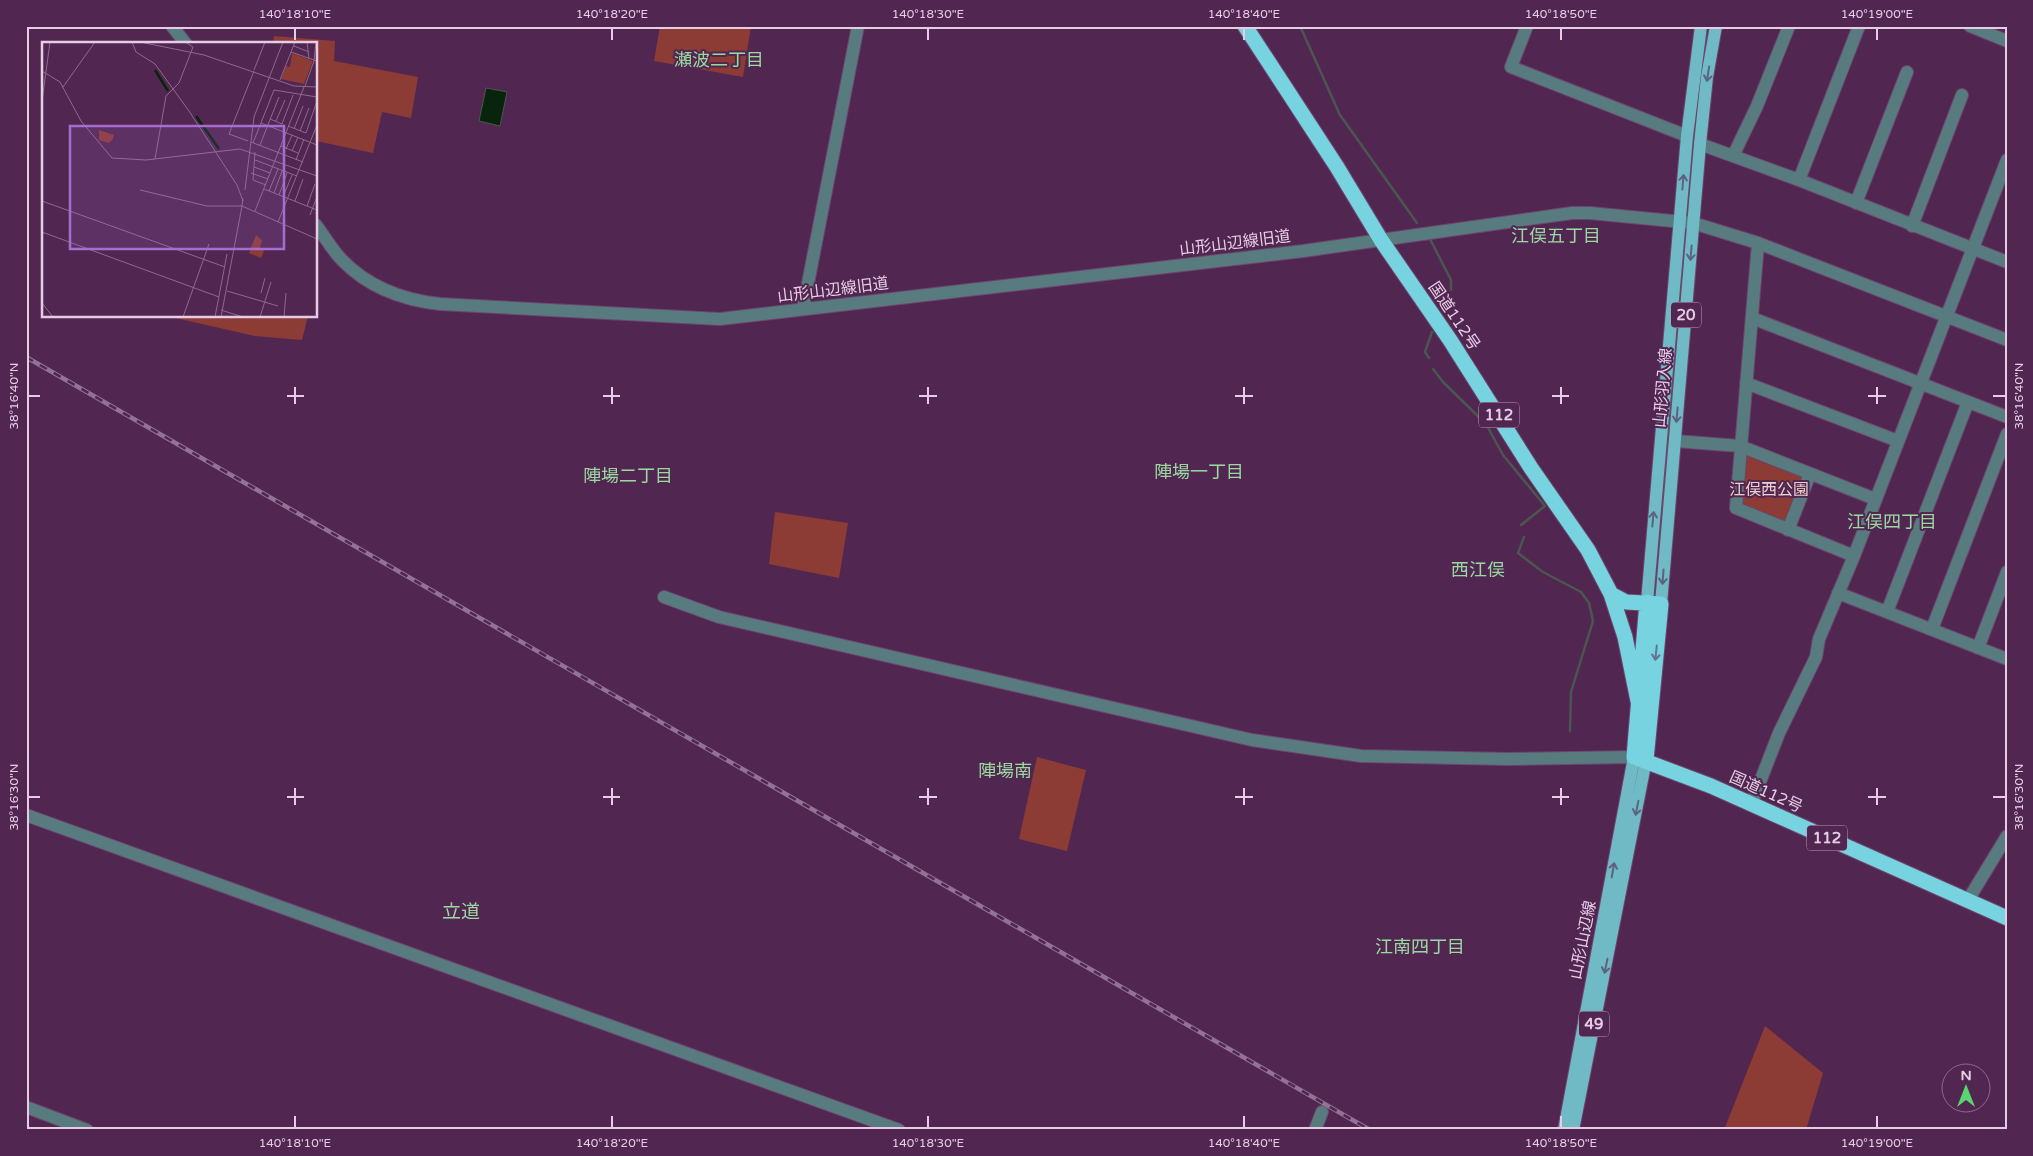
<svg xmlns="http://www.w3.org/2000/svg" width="2033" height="1156" font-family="'Varela Round','Noto Sans JP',sans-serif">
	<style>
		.green { fill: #8d3b35 }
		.water { fill: #08240d; stroke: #4b564e }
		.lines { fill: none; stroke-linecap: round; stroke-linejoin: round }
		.stream { stroke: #4b564e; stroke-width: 2.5 }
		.minor-casing { stroke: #6c456c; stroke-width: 14 }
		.major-casing { stroke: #6c456c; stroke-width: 14 }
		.highway-casing { stroke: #6c456c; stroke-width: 17 }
		.minor { stroke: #587b7f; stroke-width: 12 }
		.major { stroke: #6fbac4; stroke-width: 12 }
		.highway { stroke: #76d3df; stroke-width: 15 }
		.rail-casing { stroke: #947295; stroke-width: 4.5 }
		.rail { stroke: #512752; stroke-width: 2.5; stroke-dasharray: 8; stroke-linecap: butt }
		.oneway { stroke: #5d6280 }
		.oneway2 { stroke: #627491 }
		.ticks { fill: none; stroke: #e6cce5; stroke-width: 2 }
		.labels { text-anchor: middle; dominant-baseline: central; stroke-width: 4; stroke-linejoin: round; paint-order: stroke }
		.shield { fill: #512752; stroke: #b99ab9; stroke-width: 1 }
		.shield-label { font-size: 15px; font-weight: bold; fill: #e6cce5 }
		.street-label { font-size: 16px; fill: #e6cce5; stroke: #512752 }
		.park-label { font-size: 16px; fill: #eccfcb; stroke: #512752 }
		.neighbourhood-label { font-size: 18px; fill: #9ad8a0; stroke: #512752 }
		.quarter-label { font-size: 19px; fill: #9ad8a0; stroke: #512752 }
		.inset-river { fill: none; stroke: #08240d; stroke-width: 2.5 }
		.inset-road { fill: none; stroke: #8d698d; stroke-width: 1 }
		.view { fill: #a66cce; fill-opacity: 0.15; stroke: #a66cce; stroke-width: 2.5 }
		.inset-edge { fill: none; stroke: #e6cce5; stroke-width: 2.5 }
		.neatline { fill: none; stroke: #e6cce5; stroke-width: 2 }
		.ticks-label { font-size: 12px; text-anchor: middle; fill: #e6cce5 }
	</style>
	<rect width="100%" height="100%" fill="#512752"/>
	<path class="green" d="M660,26H751L743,77L654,61Z
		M274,36L335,41L334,61L418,77L411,118L382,112L373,153L316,141V44H273Z
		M308,316L302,340L255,336L171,317Z
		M1740,446L1810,474L1788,530L1736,508Z
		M775,512L848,523L839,578L769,564Z
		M1037,757L1086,770L1067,851L1019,839Z
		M1765,1026L1823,1073L1806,1130H1724Z"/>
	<path class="water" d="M486,88L507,92L500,126L479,121Z"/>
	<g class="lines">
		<path class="stream" d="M1300,26L1340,115L1417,223
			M1430,239L1451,280V290
			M1429,358L1425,352L1432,332
			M1433,369L1443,382L1486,424L1503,455L1545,506L1521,525
			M1524,537L1518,553L1543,572L1581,592L1589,603L1593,621L1571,692L1570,731"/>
		<g class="minor-casing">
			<path id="minor" d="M172,26L186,44
				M1527,26L1511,67L1687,136
				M1970,26L2007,41
				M1700,144L1799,180L2007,262
				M1733,156L1757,106L1789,26
				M1799,180L1859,26
				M1856,203L1907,72
				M316,225C325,237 332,250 342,260C369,288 403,300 440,304L720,319L1303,251L1572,213H1590L1693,223L1758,243L2007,340
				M1912,226L1962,95
				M1758,243L1736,508L1854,556
				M803,309L858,26
				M1752,318L2007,417
				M1746,383L1898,441
				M1675,441L1740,446L1875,499
				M1788,530L1810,474
				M1838,593L2007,659
				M664,597L719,617L1252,740L1361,756L1507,759L1634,757
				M1887,612L1968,402
				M1932,629L2007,434
				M1978,648L2007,572
				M1751,805L1779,733L1816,657L1819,639L1854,556L2007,160
				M26,815L899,1130
				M1968,900L2007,836
				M26,1107L87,1130
				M1315,1130L1322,1112"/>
		</g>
		<g class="major-casing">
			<path id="major" d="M1647,602L1687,136L1701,26
				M1661,604L1700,144L1707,77L1716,26
				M1564,1130L1634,757
				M1573,1130L1646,760"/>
		</g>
		<g class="highway-casing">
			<path id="highway" d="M1245,26L1337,167L1381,240L1450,340L1531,468L1588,550L1611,594L1625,637L1638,701
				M1611,594L1626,602L1661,604L1646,760
				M1647,602L1634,757L1711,786L2007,918"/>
		</g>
		<use href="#minor" class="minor"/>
		<use href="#major" class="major"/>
		<use href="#highway" class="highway"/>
		<g class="rail-casing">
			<path id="rail" d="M26,357L1370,1130"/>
		</g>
		<use href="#rail" class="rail"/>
	</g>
	<defs><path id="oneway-shaft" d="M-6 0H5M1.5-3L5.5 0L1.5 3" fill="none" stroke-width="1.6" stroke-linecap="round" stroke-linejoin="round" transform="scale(1.25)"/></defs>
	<g class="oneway">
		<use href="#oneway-shaft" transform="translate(1708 74) rotate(99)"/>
		<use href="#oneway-shaft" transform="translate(1683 182) rotate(-85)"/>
		<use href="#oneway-shaft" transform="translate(1691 253) rotate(95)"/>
		<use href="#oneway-shaft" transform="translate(1677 415) rotate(95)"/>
		<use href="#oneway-shaft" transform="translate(1653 519) rotate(-85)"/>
		<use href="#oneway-shaft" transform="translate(1663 577) rotate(94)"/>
		<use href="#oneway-shaft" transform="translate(1637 808) rotate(101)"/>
		<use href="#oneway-shaft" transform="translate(1613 870) rotate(-80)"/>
		<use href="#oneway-shaft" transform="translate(1606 966) rotate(102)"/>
	</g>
	<use class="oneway2" href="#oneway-shaft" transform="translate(1656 653) rotate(96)"/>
	<path class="ticks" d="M295,28V40M612,28V40M928,28V40M1244,28V40M1561,28V40M1877,28V40M295,387V404M612,387V404M928,387V404M1244,387V404M1561,387V404M1877,387V404M28,396H40M287,396H304M603,396H620M919,396H937M1235,396H1253M1552,396H1569M1868,396H1886M1993,396H2006M295,788V805M612,788V805M928,788V805M1244,788V805M1561,788V805M1877,788V805M28,797H40M287,797H304M603,797H620M919,797H937M1235,797H1253M1552,797H1569M1868,797H1886M1993,797H2006M295,1116V1128M612,1116V1128M928,1116V1128M1244,1116V1128M1561,1116V1128M1877,1116V1128"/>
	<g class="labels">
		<g class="shield">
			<rect x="1671" y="302.5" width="30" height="25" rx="4"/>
			<rect x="1479" y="402.5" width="40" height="25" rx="4"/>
			<rect x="1807" y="825.5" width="40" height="25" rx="4"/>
			<rect x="1579" y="1011.5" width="30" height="25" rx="4"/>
		</g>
		<g class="shield-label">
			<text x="1686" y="315">20</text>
			<text x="1499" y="415">112</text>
			<text x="1827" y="838">112</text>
			<text x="1594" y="1024">49</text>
		</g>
		<g class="street-label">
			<text transform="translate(1235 243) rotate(-7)">山形山辺線旧道</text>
			<text transform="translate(833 290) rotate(-7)">山形山辺線旧道</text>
			<text transform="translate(1454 316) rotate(56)">国道112号</text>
			<text transform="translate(1663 388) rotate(-85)">山形羽入線</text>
			<text transform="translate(1766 792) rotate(24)">国道112号</text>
			<text transform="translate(1583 940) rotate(-79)">山形山辺線</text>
		</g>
		<g class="park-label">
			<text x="1769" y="490">江俣西公園</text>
		</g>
		<g class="neighbourhood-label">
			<text x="719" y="60">瀬波二丁目</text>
			<text x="1556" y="236">江俣五丁目</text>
			<text x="1199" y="472">陣場一丁目</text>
			<text x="628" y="476">陣場二丁目</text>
			<text x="1892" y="522">江俣四丁目</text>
			<text x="1478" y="570">西江俣</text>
			<text x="1005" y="771">陣場南</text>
			<text x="1420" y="947">江南四丁目</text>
		</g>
		<g class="quarter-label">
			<text x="461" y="912">立道</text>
		</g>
	</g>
	<g transform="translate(42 42)">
		<rect width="275" height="275" fill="#512752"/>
		<path d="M250,11L271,19L262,42L239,37L244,24L248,25ZM57,88L72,93L71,97L67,101L57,98ZM214,193L220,198L218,206L222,209L219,216L207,211Z" fill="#8d3b35"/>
		<path class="inset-river" d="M113,28L126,49M154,74L177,107"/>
		<path class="inset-road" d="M90,0L94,10L113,22L147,69L195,143L201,159M98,0L162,13L252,44L275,45M265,0L267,17M252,4L267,10M249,10L275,19M212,28L223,0M0,29L18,40L39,79L70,116L104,118L198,107L275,134M238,38L253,0M263,44L272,19L274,0M21,45L53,0M0,59L8,0M228,77L240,82L251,53M234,79L243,58M219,81L275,103M246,84L264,91L275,59M252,87L261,64M258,89L267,66M206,99L187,92L212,29M209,100L261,120M211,101L232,48L275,55M218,103L237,55M239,104L256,111M244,107L250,93M250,109L256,95M213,110L211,138L224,143M113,117L124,54L137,41L151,5L143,0M213,118L255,134M254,118L262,97M212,125L228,131M209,131L226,137M222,147L275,168M98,148L165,164H200M203,148L212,75L241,0M227,149L236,127M232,151L240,129M237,153L245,131M241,155L250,133M201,156L200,164L275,197M0,159L183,225M253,159L261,137M265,164L273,142M213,169L262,45M268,173L275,155M236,180L275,83M0,190L177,255M185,249L236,264M219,251L223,236M0,261L11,275M179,268L201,275M141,275L167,202M173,275L185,212M179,275L200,164M218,275L229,240M242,275L244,251"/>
		<path class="view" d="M28,84H242V207H28Z"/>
		<rect width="275" height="275" class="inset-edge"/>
	</g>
	<rect width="2033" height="1156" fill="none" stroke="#512752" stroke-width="55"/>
	<g transform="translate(1966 1088)"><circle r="24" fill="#512752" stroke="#8d698d"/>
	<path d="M0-4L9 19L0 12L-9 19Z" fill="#5ad56f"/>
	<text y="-8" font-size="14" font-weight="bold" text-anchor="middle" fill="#e6cce5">N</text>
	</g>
	<rect x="28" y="28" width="1978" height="1100" class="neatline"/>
	<g class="ticks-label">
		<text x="295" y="18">140°18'10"E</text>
		<text x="612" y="18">140°18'20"E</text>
		<text x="928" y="18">140°18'30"E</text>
		<text x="1244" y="18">140°18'40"E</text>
		<text x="1561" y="18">140°18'50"E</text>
		<text x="1877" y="18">140°19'00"E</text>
		<text transform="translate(14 396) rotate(-90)" y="4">38°16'40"N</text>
		<text transform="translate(2019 396) rotate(-90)" y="4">38°16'40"N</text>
		<text transform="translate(14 797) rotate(-90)" y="4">38°16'30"N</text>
		<text transform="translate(2019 797) rotate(-90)" y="4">38°16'30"N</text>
		<text x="295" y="1147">140°18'10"E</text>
		<text x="612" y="1147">140°18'20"E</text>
		<text x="928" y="1147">140°18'30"E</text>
		<text x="1244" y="1147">140°18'40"E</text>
		<text x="1561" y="1147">140°18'50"E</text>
		<text x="1877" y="1147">140°19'00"E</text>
	</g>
</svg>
